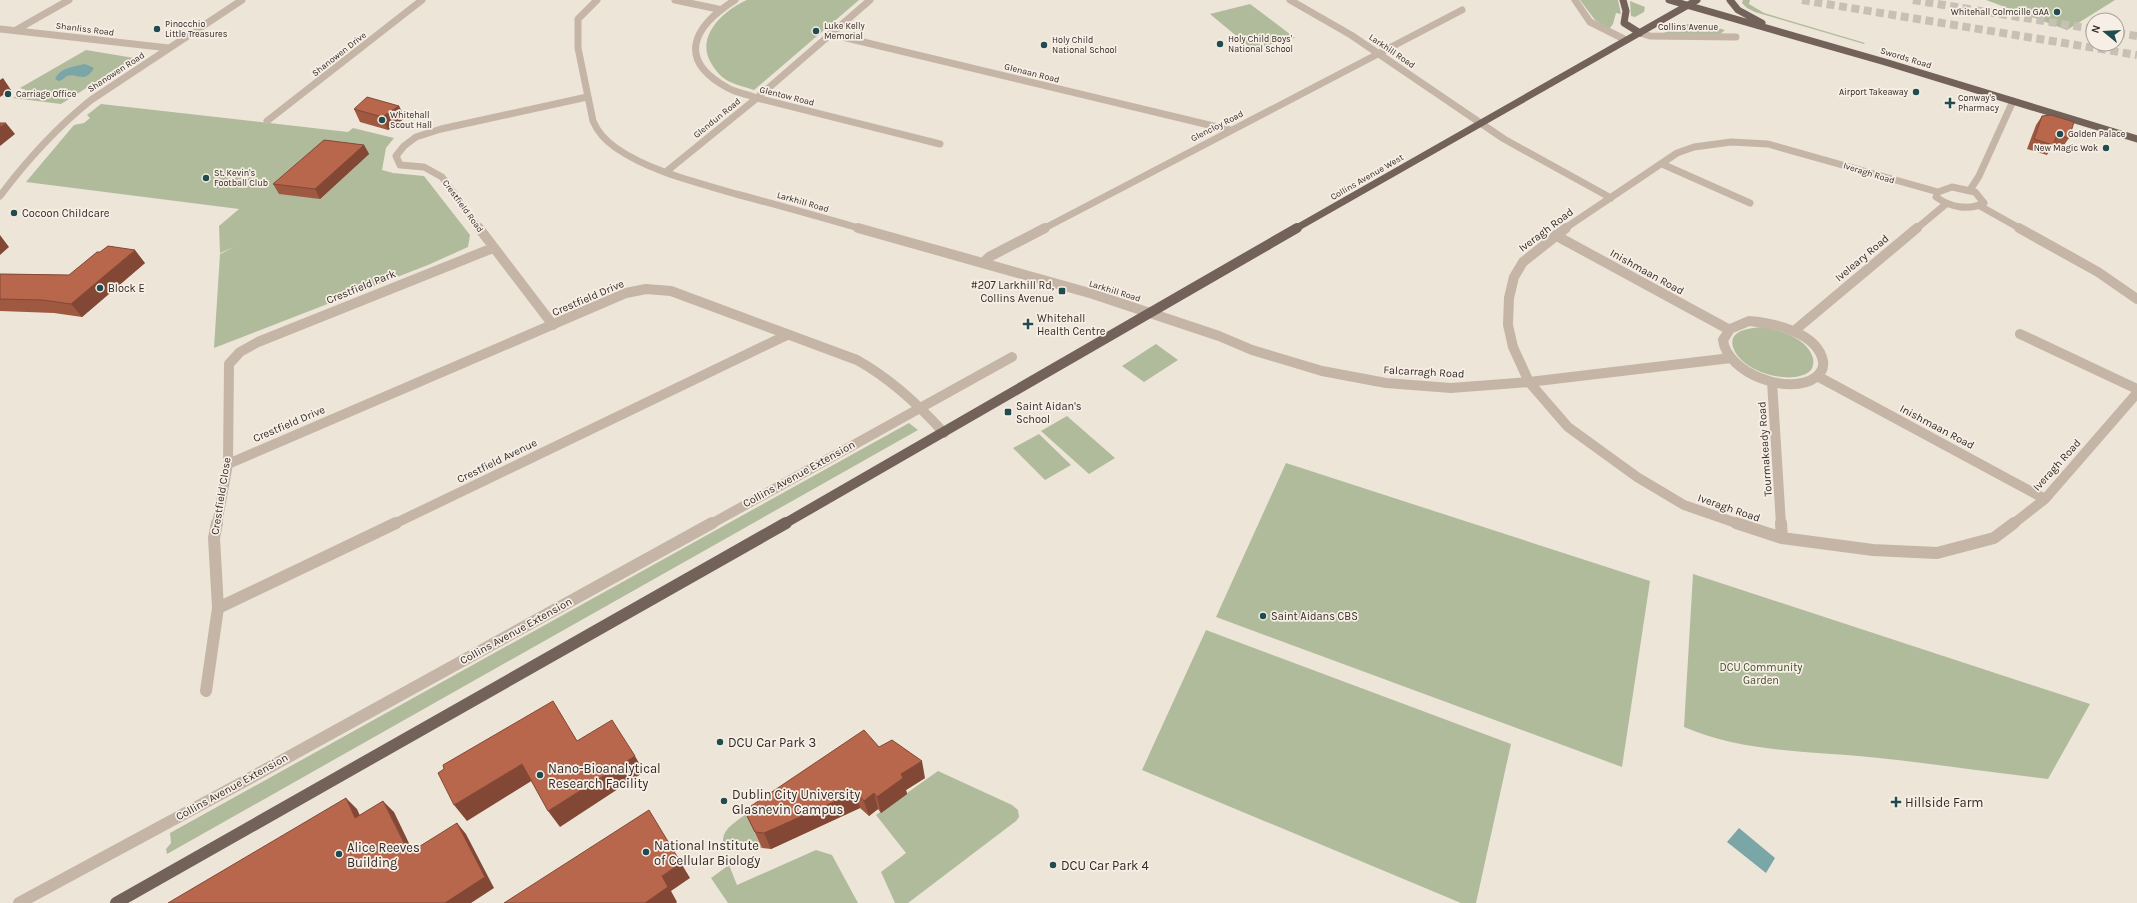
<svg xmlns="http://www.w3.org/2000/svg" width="2137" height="903" font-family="Karla,sans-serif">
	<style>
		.green { fill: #b0bb9b }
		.water { fill: #7ba6a8 }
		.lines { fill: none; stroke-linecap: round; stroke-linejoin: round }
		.highway-tunnel { stroke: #c8c0b5; stroke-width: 8; stroke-dasharray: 8 4.5; stroke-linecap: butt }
		.minor-far2 { stroke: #c5b5a7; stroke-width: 7 }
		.minor-far1 { stroke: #c5b5a7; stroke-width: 10 }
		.minor { stroke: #c5b5a7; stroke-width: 12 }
		.major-far2 { stroke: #736259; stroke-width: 7 }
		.major-far1 { stroke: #736259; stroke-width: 10 }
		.major { stroke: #736259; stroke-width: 12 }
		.wall { fill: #9f5941 }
		.shaded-wall { fill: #824835 }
		.building { fill: #b9674c; stroke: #824835 }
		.poi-dot { fill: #204c4f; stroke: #f7efe5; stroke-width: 1.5 }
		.labels { text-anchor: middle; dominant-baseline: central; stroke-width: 3.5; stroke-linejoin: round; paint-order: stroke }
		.far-poi-label { font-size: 9px; fill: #322a27; stroke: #f7efe5; text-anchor: start }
		.far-street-label { font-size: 9px; fill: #322a27; stroke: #f7efe5 }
		.poi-label { font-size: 11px; fill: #322a27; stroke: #f7efe5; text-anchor: start }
		.street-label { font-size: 11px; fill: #322a27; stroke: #f7efe5 }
		.park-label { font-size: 11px; fill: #414e2d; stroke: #f7efe5 }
		.near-poi-label { font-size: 13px; fill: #322a27; stroke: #f7efe5; text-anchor: start }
	</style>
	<rect width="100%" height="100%" fill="#eee5d9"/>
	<path class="green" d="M747,0H859L754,90C746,87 736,85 728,81C721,77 715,70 711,63C695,36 724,10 747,0Z
		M1580,0H1618L1621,14L1616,13L1613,24L1609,29L1595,20Z
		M1743,0H1750L1749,4L1764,13L1865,43L1864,44L1755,12L1747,8L1742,3Z
		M1986,0H2115L2067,30Z
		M1630,1L1645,7L1644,12L1635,17L1631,16Z
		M1250,4L1295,38L1252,49L1210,14Z
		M1687,24H1703L1725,30L1720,34H1661Z
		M86,50L134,58L61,104L13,98L26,90L20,88Z
		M101,104L348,132L353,128L394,138L386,148L382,170L393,173L424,176L470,235L468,247L428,265L214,348L220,254L234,247L220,253L219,226L239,209L26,182L74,125L84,123L90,118L87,115Z
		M1763,327C1781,331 1807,338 1813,358C1814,363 1813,369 1809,372C1789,386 1740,371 1733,347C1728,329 1752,328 1763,327Z
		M1156,344L1178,360L1144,382L1122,366Z
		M1067,416L1115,458L1089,474L1041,431Z
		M909,423L918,430L167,854L166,849L171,843L170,833Z
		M1039,434L1071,465L1045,480L1013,448Z
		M1286,463L1650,581L1622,767L1216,617Z
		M1693,574L2090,704L2048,779C1988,772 1929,763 1869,757C1808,751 1741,752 1684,727Z
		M1206,630L1511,744L1476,903H1461L1142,770Z
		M859,736L754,832L762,848L723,845C722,831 729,827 739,819Z
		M938,771L1012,805L1018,810L1019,817L1016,821L908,903H895L881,872L906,853L876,815Z
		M816,850L832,855L858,903H728L711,878L729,865L737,885Z"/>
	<path class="water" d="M85,64L94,68C84,85 77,72 67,76C64,78 63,80 59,81L55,79C61,67 73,67 85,64Z
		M1739,828L1775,858L1766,873L1727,842Z"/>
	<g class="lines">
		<path class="highway-tunnel" d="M1802,0L2137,55
			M1913,0L2093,29
			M2117,33L2137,36"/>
		<path class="minor-far2" d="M597,0L578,19V48L593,121C598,133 606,141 616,148C651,172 696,182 736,194C778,205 820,217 862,229
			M675,0L718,9
			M735,0C694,26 675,59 728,88C737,93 747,94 757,98L940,144
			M1290,0L1351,35L1504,139L1611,198
			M1575,0L1590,22L1626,40
			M0,29L169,48
			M16,30L69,0
			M1640,33L1650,36L1736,37
			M830,34L1230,130
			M267,121L422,0
			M1662,164L1750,203
			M667,171L757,98L870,0
			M1952,187L1975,192L1984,203C1968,211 1950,207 1936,197L1938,192Z
			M1970,190L1979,176L2013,101
			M0,196C27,160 56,128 91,100L242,0
			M1980,206L2021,229
			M479,229L442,177L424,167L400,165L396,156L404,146L416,137L441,129L587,97
			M1043,229L1462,10
			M1564,229L1677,153L1694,147L1731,142L1768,144L1938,192
			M1916,229L1946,204"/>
		<path class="minor-far1" d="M479,228L553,325
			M858,228L1093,294L1219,336L1252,350L1322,371L1386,383L1451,388L1529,382L1731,358
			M1566,228L1523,262L1514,277L1509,298L1508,325L1513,347L1529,382L1568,427L1637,477L1684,505L1739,524
			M2019,228L2098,272L2137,299
			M1555,235L1728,329
			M983,263L989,257L1045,228
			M1749,321C1773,323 1817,332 1823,361C1824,367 1821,373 1816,377C1790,397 1727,373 1723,340L1730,329Z
			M1794,331L1917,228
			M2020,334L2137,389
			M1819,377L2045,499
			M1772,382L1781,524
			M228,464L626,293L646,289L671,291L857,360C891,379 918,404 944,433
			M217,524L228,464L229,364L240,352L258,342L493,248
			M394,524L787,335
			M711,524L1012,357
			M2013,524L2045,499L2137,393"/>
		<path class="minor" d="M1736,523L1782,538L1873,550L1937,553L1994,538L2014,523
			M1781,523L1782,538
			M218,608L396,523
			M206,691L218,608L214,538L217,523
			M19,903L243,782L712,523"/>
		<path class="major-far2" d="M1623,0L1626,11L1624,23L1640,33
			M1669,0L1885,62L2137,139
			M1730,0L1738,10L1762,23
			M1295,229L1697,0"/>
		<path class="major-far1" d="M784,524L1297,228"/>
		<path class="major" d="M116,903L786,523"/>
	</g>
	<path class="wall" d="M399,106L405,118L388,130L360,122L354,109Z
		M2042,116L2069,138L2062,148L2053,145L2047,155L2027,149L2036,125Z
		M364,145L369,154L320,199L279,194L273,184Z
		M145,263L82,317L54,313L0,311V274L69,275Z
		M879,747L925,778L906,790L907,794L881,813L878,809L869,816L860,808L771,849L762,848L747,816L753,812L751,806Z"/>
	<path class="shaded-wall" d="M3,78L11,90L0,97V80Z
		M399,106L405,118L388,130L382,117Z
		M6,123L15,134L0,146V127Z
		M364,145L369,154L320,199L315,189Z
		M0,235L9,247L0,255Z
		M135,250L145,263L82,317L71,304Z
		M635,756L644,772L560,827L548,811Z
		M922,761L925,778L906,790L907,794L881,813L877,797L901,774Z
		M522,764L533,780L467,821L454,805Z
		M856,792L860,808L771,849L764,833Z
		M874,793L878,809L869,816L864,801Z
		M346,798L357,809L366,829L355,818Z
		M383,801L394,812L419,864L409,853Z
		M457,823L466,834L494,888L471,903H445Z
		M681,863L690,878L671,891L677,902L676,903H645L662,876Z"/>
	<path class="building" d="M367,97L399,106L382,117L354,109Z
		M2051,115L2074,122L2069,138L2057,135L2053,145L2034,139L2042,116Z
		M0,123H6L0,127Z
		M324,140L364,145L315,189L273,184Z
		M108,246L135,250L71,304L43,300L0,299V274L69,275L97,252H100Z
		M553,701L577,741L612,720L635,756L548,811L522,764L454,805L438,773L444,769L443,765Z
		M864,730L879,747L892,740L922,761L901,774L903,778L877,797L874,793L864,801L856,792L764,833L755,832L747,816L755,812L751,806Z
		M346,798L355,818L383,801L409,853L457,823L485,877L445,903H168Z
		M649,810L681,863L662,876L668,887L645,903H504Z"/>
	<g class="poi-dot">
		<circle cx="2057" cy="12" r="4"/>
		<circle cx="157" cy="29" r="4"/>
		<circle cx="816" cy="31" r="4"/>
		<circle cx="1220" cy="44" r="4"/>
		<circle cx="1044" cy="45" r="4"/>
		<circle cx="1916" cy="92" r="4"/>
		<circle cx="8" cy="94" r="4"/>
		<path d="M1948 97h4v4h4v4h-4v4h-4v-4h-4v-4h4z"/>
		<circle cx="382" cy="120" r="4"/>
		<circle cx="2060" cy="134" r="4"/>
		<circle cx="2106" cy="148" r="4"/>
		<circle cx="206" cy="178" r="4"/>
		<circle cx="14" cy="213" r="4"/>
		<circle cx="100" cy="288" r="4"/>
		<rect x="1058" y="287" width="8" height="8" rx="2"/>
		<path d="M1026 318h4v4h4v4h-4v4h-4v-4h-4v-4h4z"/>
		<rect x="1004" y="408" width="8" height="8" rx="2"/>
		<circle cx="1263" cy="616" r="4"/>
		<circle cx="720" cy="742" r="4"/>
		<circle cx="540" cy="775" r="4"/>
		<circle cx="724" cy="801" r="4"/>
		<path d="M1894 796h4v4h4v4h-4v4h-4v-4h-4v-4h4z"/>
		<circle cx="646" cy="852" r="4"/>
		<circle cx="339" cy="854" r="4"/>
		<circle cx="1053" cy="865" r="4"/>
	</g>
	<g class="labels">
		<g class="far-poi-label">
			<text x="2049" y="12" text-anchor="end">Whitehall Colmcille GAA</text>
			<text x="165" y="24">Pinocchio<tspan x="165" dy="10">Little Treasures</tspan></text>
			<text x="824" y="26">Luke Kelly<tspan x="824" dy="10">Memorial</tspan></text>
			<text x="1228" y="39">Holy Child Boys'<tspan x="1228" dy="10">National School</tspan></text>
			<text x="1052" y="40">Holy Child<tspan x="1052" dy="10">National School</tspan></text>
			<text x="1908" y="92" text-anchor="end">Airport Takeaway</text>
			<text x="16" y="94">Carriage Office</text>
			<text x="1958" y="98">Conway's<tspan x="1958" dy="10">Pharmacy</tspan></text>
			<text x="390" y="115">Whitehall<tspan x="390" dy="10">Scout Hall</tspan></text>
			<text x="2068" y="134">Golden Palace</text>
			<text x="2098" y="148" text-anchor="end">New Magic Wok</text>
			<text x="214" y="173">St. Kevin's<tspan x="214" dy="10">Football Club</tspan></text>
		</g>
		<g class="far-street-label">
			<text x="1688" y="27">Collins Avenue</text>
			<text transform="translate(85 29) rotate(7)">Shanliss Road</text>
			<text transform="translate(1392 51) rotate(34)">Larkhill Road</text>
			<text transform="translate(339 54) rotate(-38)">Shanowen Drive</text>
			<text transform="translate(1906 58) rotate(17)">Swords Road</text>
			<text transform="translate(116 72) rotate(-33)">Shanowen Road</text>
			<text transform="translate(1032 73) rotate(14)">Glenaan Road</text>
			<text transform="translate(787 96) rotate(14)">Glentow Road</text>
			<text transform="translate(717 118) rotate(-39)">Glendun Road</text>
			<text transform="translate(1217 126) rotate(-27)">Glencloy Road</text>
			<text transform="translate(1869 173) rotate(17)">Iveragh Road</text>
			<text transform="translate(1367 177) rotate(-30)">Collins Avenue West</text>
			<text transform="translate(803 202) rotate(16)">Larkhill Road</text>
			<text transform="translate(463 206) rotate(54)">Crestfield Road</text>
			<text transform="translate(1115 291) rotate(17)">Larkhill Road</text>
		</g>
		<g class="poi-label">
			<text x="22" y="213">Cocoon Childcare</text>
			<text x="1054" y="285" text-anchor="end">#207 Larkhill Rd,<tspan x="1054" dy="13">Collins Avenue</tspan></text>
			<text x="108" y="288">Block E</text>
			<text x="1037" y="318">Whitehall<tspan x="1037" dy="13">Health Centre</tspan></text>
			<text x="1016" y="406">Saint Aidan's<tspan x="1016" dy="13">School</tspan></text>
			<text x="1271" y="616">Saint Aidans CBS</text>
		</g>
		<g class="street-label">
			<text transform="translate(1546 230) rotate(-37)">Iveragh Road</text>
			<text transform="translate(1862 258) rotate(-40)">Iveleary Road</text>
			<text transform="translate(1647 272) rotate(29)">Inishmaan Road</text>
			<text transform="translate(361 287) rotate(-22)">Crestfield Park</text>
			<text transform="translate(588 298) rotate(-23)">Crestfield Drive</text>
			<text transform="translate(1424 372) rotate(3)">Falcarragh Road</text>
			<text transform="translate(289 424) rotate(-23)">Crestfield Drive</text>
			<text transform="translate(1937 427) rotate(28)">Inishmaan Road</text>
			<text transform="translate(1765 449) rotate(-94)">Tourmakeady Road</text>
			<text transform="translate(497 461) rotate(-26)">Crestfield Avenue</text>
			<text transform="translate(2057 465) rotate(-48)">Iveragh Road</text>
			<text transform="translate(799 474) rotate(-29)">Collins Avenue Extension</text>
			<text transform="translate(221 496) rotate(-81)">Crestfield Close</text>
			<text transform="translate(1729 508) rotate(19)">Iveragh Road</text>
			<text transform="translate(516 631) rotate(-29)">Collins Avenue Extension</text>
			<text transform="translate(232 787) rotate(-29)">Collins Avenue Extension</text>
		</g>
		<g class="park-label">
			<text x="1761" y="667">DCU Community<tspan x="1761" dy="13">Garden</tspan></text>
		</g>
		<g class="near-poi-label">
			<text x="728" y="742">DCU Car Park 3</text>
			<text x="548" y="768">Nano-Bioanalytical<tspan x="548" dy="15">Research Facility</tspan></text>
			<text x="732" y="794">Dublin City University<tspan x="732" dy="15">Glasnevin Campus</tspan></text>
			<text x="1905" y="802">Hillside Farm</text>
			<text x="654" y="845">National Institute<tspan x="654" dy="15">of Cellular Biology</tspan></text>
			<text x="347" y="847">Alice Reeves<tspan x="347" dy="15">Building</tspan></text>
			<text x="1061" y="865">DCU Car Park 4</text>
		</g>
	</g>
	<g transform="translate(2105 32) rotate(288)"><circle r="19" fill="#f7efe5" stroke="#a8a099"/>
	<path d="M0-3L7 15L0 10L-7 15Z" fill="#204c4f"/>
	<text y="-6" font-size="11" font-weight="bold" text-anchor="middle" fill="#322a27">N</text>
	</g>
</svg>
